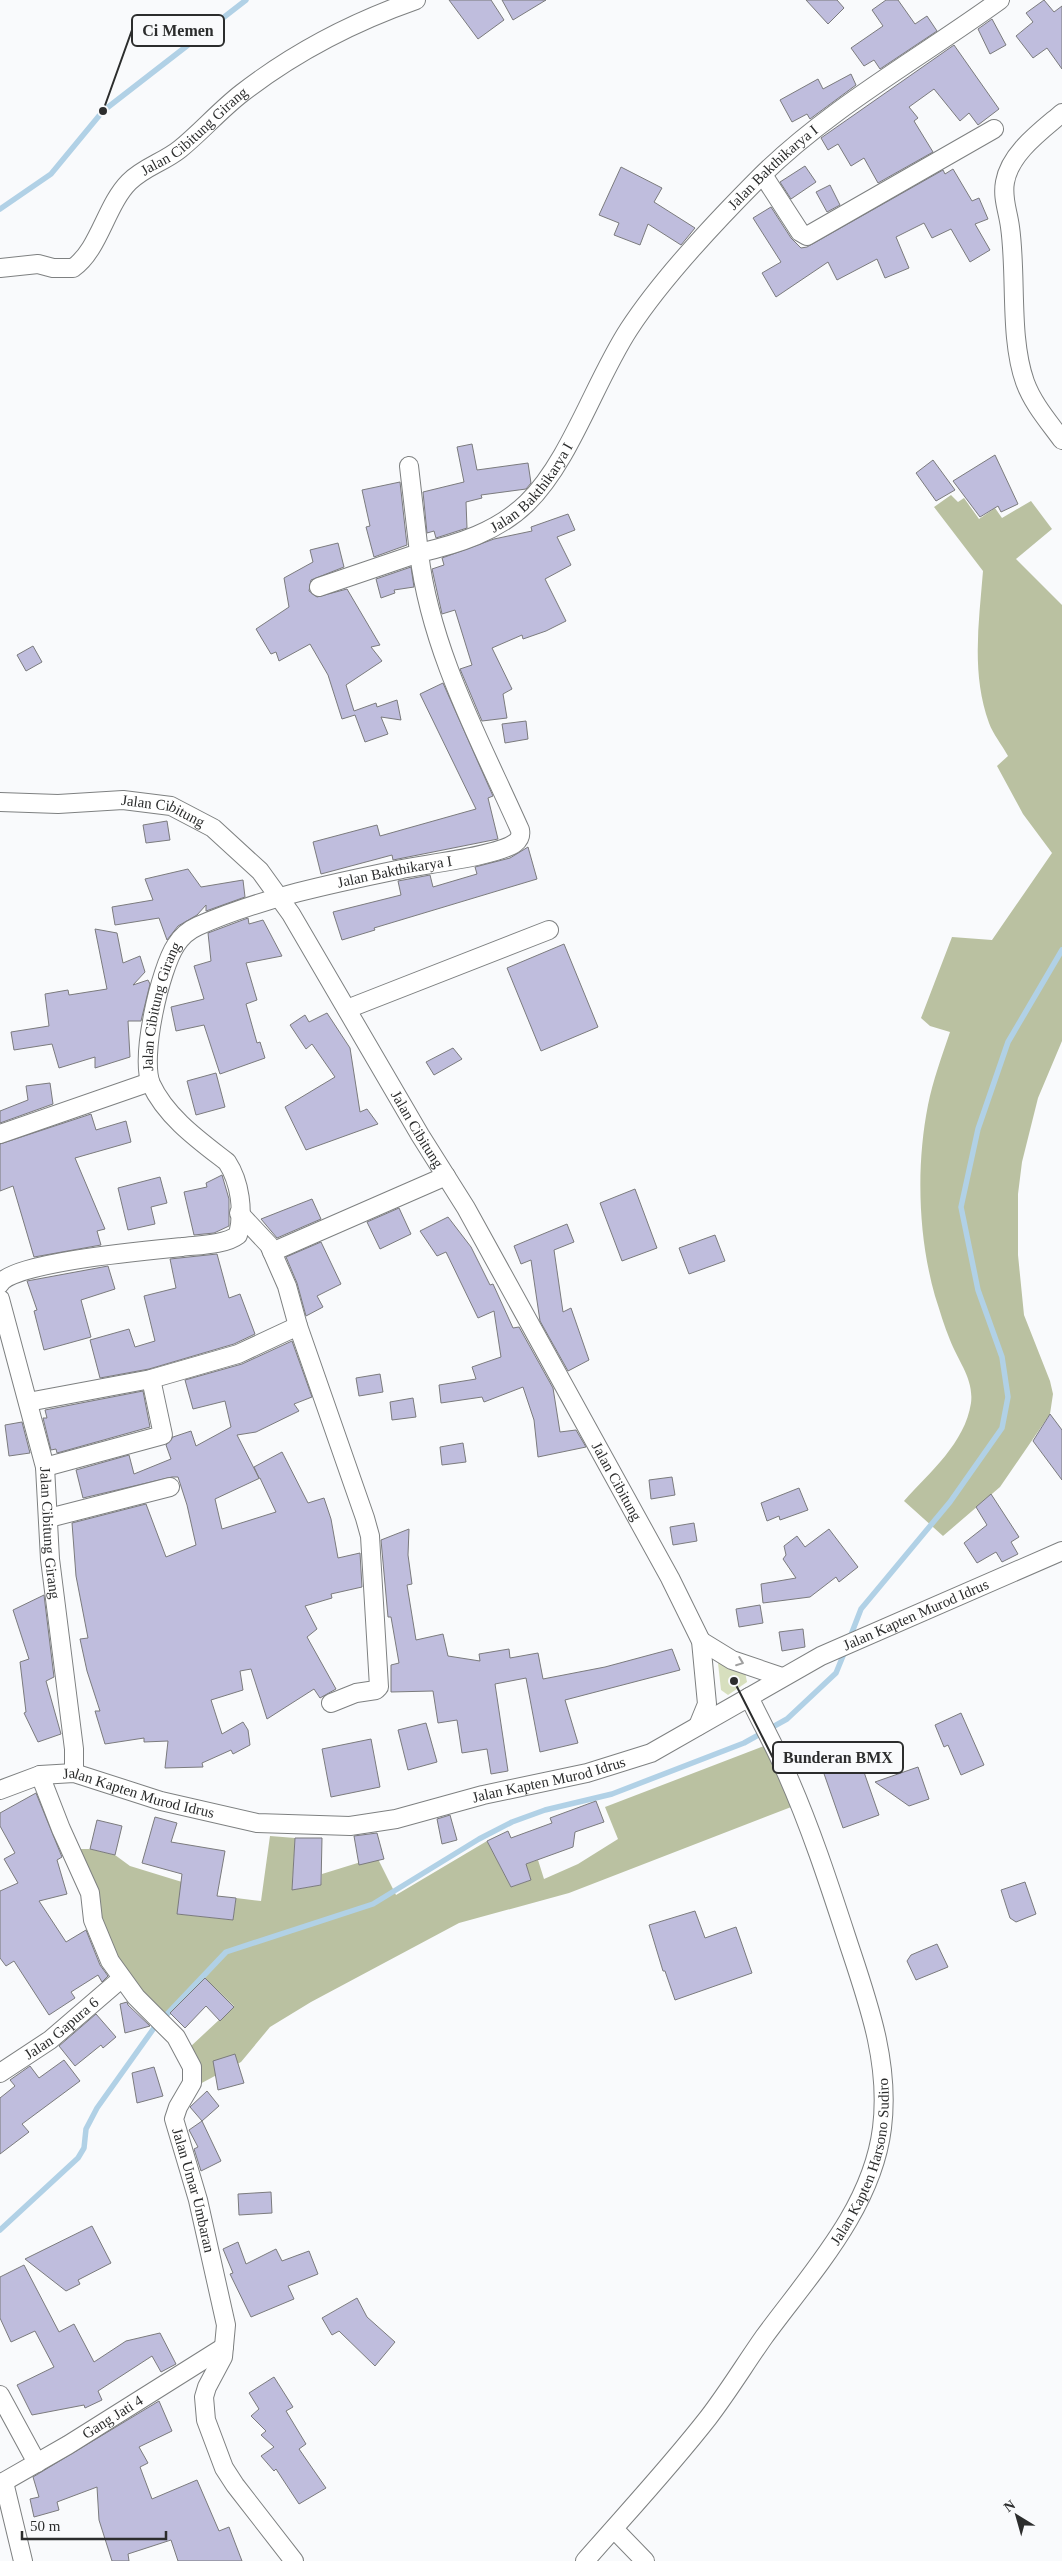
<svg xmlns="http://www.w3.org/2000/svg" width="1062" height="2561" font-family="'Times New Roman',serif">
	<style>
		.green { fill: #d7dfbe }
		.forest { fill: #bac1a1 }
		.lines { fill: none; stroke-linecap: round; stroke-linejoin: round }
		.stream { stroke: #b1d1e6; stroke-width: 5.5 }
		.building { fill: #bfbddd; stroke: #7b7b7d; fill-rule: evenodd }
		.minor-casing { stroke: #7e8081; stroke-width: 20 }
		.minor { stroke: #fff; stroke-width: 18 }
		.oneway { stroke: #a0a0a0 }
		.labels { text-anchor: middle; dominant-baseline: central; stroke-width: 4.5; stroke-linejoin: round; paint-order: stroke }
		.street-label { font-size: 15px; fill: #2c2d2d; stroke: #f9fafc }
		.leader { fill: none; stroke: #2c2d2d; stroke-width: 2 }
		.callout-dot { fill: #2c2d2d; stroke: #f9fafc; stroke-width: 2 }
		.callout { fill: #f9fafc; stroke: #2c2d2d; stroke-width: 2 }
		.callout-label { font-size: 16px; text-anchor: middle; font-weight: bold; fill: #2c2d2d }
	</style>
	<rect width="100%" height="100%" fill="#f9fafc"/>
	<path class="green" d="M718,1663L745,1672L747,1682L728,1695L721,1690Z"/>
	<path class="forest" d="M951,495L958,502L964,498L979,519L995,508L1002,518L1031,501L1052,529L1016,559L1062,605V1041L1038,1098L1022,1162L1018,1194V1255L1024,1315L1050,1381L1053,1394L1050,1414L1000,1487L943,1536L904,1501C930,1472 965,1443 971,1403C974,1379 958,1361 950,1340C944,1326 940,1311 935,1296C918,1236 916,1166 928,1105C933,1080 942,1056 950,1032L930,1026L921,1018L952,937L992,940L1052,853L1023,814L997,766L1008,756C1002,745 993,734 989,723C971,673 979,622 983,571L934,507Z
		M772,1743L799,1804L569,1893L459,1923L311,2002L270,2027L241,2062L198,2085L190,2047L234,2006L205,1978L164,2019L154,2010L109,1946L77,1849H90L115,1855L130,1866L182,1882L178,1914L233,1920L236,1898L261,1901L270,1836L295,1838L292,1890L321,1885L322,1874L377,1857L396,1895L487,1841L511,1887L531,1880L526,1864L538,1860L544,1879L578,1864L618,1839L605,1807Z"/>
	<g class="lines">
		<path class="stream" d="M0,209L51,174L103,111L246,0
			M849,1640L861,1609L950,1502L1002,1428L1008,1397L1002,1357L978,1290L961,1207L978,1129L1008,1042L1062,950
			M0,2230L78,2158L84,2148L86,2129L97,2108L154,2028L226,1952L373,1904L479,1839L512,1822L545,1810L612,1794L744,1743L787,1719L836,1673L845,1651"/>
	</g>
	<path class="building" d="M449,0H491L504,20L478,39Z
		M502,0H546L513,20Z
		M806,0H837L844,8L828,24Z
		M886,0H898L915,24L927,16L937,31L880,69L874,60L864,66L851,48L883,26L872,10Z
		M1044,0L1054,12L1062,6V69L1047,48L1033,58L1016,36L1033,22L1026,13Z
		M992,19L1006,45L990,54L978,29Z
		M954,45L999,109L978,125L969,113L960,121L934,89L909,107L918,118L914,121L933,152L878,183L864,158L851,166L838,144L828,150L821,138Z
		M851,74L856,85L810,119L807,114L792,122L780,100L818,79L823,89Z
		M805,166L816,182L791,199L780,182Z
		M621,167L662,188L654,202L695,228L681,245L648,224L640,245L614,235L619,223L599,215Z
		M953,169L972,201L979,198L988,219L975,224L990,250L970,262L951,229L932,238L924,223L896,237L909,268L885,278L877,259L837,280L828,262L776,297L762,273L781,262L753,218L771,207L791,238L801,248L807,247L943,170L945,174Z
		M830,185L840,205L827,212L816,192Z
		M472,444L477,470L528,463L531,483L526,489L481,495L482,498L466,502L467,528L436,538L434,531L427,533L423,492L464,482L457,447Z
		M995,455L1018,504L1001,512L998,506L980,517L953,481Z
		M933,460L955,490L936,501L916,473Z
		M400,482L407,545L374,557L366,527L370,526L362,490Z
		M568,514L575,530L557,537L571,565L545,579L566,621L546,631L523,639L522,635L492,648L512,689L503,694L507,718L482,721L460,669L472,665L455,610L442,614L432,569L444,565L442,558L494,539L532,531L531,527Z
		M338,543L344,567L311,580L309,591L317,597L347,589L380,645L371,647L382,661L346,685L354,711L376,703L377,707L397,700L401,720L381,717L388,734L365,742L355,715L342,719L328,675L310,644L279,661L276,652L271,654L256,629L289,607L284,578L313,562L310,550Z
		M411,567L414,587L394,590L395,593L381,598L376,579Z
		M33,646L42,662L26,671L17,655Z
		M443,683L493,796L488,798L498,839L393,860L392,855L321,874L313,842L377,825L380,836L476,809L420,694Z
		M526,721L528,739L505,743L502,724Z
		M167,821L170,840L146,843L143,825Z
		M528,847L537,879L374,928L375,930L342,940L333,912L401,895L398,881L430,875L433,887L477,874L475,867L510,858Z
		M188,869L201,887L243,880L245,897L206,911V905L197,915L178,926L167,940L159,918L115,925L112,907L153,900L145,879Z
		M248,918L249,924L263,920L282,956L246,963L257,1000L246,1004L257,1043L260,1042L265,1058L220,1074L204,1025L176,1031L171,1007L204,999L194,966L211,961L208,933Z
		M95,929L117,933L123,963L140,956L145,972L133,985L148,980L150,984L141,1021H128L130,1057L95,1068V1057L59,1068L52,1044L14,1050L11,1032L49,1026L45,994L68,990L69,995L107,989Z
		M564,944L598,1027L541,1051L507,968Z
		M327,1013L350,1048L360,1112L367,1109L378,1124L306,1150L285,1107L335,1077L312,1044L306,1049L290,1025L305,1015L309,1022Z
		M453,1048L462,1059L434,1075L426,1062Z
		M216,1073L225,1107L196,1115L187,1081Z
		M50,1083L53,1104L0,1123V1111L28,1100L26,1086Z
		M91,1114L96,1130L126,1121L131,1142L75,1158L105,1229L97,1231L101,1245L34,1257L13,1186L0,1191V1144Z
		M222,1175L229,1199V1226L214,1233L194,1235L184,1192L207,1187L206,1183Z
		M160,1177L167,1203L151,1207L155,1224L128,1230L118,1188Z
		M635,1189L657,1248L622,1261L600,1203Z
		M312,1199L321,1219L277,1238L261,1219Z
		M399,1208L411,1234L380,1249L367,1222Z
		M448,1217L471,1247L490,1285L493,1284L513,1328L519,1327L553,1388L560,1432L576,1430L586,1447L538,1457L534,1420L523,1387L484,1402L482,1397L441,1403L439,1385L476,1379L472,1367L501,1357L494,1311L478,1318L446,1252L437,1256L420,1231Z
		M567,1224L574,1242L554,1250L563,1312L571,1308L589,1360L568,1371L540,1321L531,1260L521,1264L514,1246Z
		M715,1235L725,1261L689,1274L679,1248Z
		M321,1242L341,1284L317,1296L323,1307L306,1316L297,1283L286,1257Z
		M217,1254L229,1298L240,1294L255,1334L234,1344L149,1369L100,1378L90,1340L129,1329L135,1347L155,1341L144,1296L176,1288L170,1259Z
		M108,1266L115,1289L81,1300L91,1337L44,1350L34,1311L37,1310L27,1281Z
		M292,1341L312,1397L294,1404L299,1411L256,1432L237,1435L259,1478L254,1467L282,1452L308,1503L324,1498L331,1519L338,1558L360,1553L362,1587L331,1594L332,1598L305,1606L317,1629L307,1637L336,1689L320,1698L314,1689L267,1719L251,1669L240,1671L243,1690L211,1700L222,1734L243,1722L248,1730L250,1745L233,1754L231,1750L202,1763L203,1767L165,1768L168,1741L144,1742V1738L105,1744L95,1711H100L87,1671L80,1639L88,1638L76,1576L72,1523L146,1504L166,1557L196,1545L187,1505L178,1477H172L83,1498L76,1470L129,1455L134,1474L171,1459L166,1445L173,1437L191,1431L196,1446L231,1427L225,1401L193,1409L185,1380L242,1364ZM260,1478L276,1512L222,1529L215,1499Z
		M380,1374L383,1392L359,1396L356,1378Z
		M143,1391L150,1427L57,1453L56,1449L51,1450L43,1418H47L45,1410Z
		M413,1398L416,1417L392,1420L390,1402Z
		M1050,1414L1062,1430V1480L1033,1441Z
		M22,1422L30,1453L9,1456L5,1425Z
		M463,1443L466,1462L442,1465L440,1447Z
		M672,1477L675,1495L651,1499L649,1480Z
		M799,1488L808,1510L780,1520L779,1516L767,1521L761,1503Z
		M991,1494L1019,1537L1011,1542L1018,1554L1002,1562L996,1552L977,1563L964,1543L987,1525L976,1507Z
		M694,1523L697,1541L673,1545L670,1527Z
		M409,1529L408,1555L412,1584L407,1585L416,1640L443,1634L448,1656L480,1661L479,1654L509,1649L510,1658L538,1653L543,1679L605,1667L672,1649L680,1670L565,1700L578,1743L540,1752L526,1678L495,1684L508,1771L491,1774L487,1749L462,1753L457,1720L438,1723L433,1691L391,1692V1665L399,1663L391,1617H388L381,1540Z
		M829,1529L858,1567L839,1582L836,1577L810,1597L763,1603L761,1584L796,1578L783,1559L786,1555L784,1546L797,1536L805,1547Z
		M44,1595L54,1677L46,1681L61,1734L38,1742L24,1713L26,1712L20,1662L29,1659L13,1610Z
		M760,1605L763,1623L739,1627L736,1609Z
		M803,1629L805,1647L782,1651L779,1632Z
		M961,1713L984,1765L961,1775L948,1745L944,1747L935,1725Z
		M426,1723L437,1762L408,1770L398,1730Z
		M371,1739L380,1787L331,1797L322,1749Z
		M858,1755L879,1815L843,1828L822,1768Z
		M918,1767L929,1799L909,1806L875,1782Z
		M36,1793L62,1857L57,1860L67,1894L39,1901L66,1942L86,1930L100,1965L108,1976L102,1982L98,1975L71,1992L75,1998L49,2015L14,1961L6,1966L0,1958V1891L18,1883L4,1859L15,1853L0,1826V1813Z
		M596,1801L604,1822L575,1832L573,1847L526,1864L531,1880L511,1887L487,1841L508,1831L511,1838L552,1823L550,1818Z
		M450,1815L457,1840L442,1844L437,1819Z
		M155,1817L177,1823L171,1842L225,1851L217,1896L236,1898L233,1920L177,1914L182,1874L142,1863Z
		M97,1820L122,1826L115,1855L90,1849Z
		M377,1833L384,1859L359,1865L354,1836Z
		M295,1838H322L321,1885L292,1890Z
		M1025,1882L1036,1914L1016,1922L1010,1918L1001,1890Z
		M695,1911L705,1938L736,1927L752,1973L675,2000L665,1971H663L649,1925Z
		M937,1944L948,1967L916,1980L907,1961L911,1955Z
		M205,1978L234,2007L220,2021L206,2006L185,2028L170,2013Z
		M127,2002L128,2005L150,2026L125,2033L120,2004Z
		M96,2014L116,2037L103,2048L101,2045L75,2066L59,2046Z
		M235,2054L244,2083L218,2090L213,2061Z
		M64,2060L80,2081L22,2124L29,2132L0,2154V2098L15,2086L10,2080L30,2066L39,2078Z
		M154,2067L163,2096L137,2103L132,2073Z
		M207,2091L219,2106L202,2121L190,2107Z
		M202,2121L221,2161L201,2171L194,2149L198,2147L189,2130Z
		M271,2192L272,2213L239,2215L238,2194Z
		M92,2226L111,2263L78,2280L80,2284L66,2291L25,2259Z
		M238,2242L246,2264L276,2249L282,2261L309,2251L318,2274L288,2286L294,2299L251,2317L230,2274L233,2273L223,2249Z
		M24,2265L59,2332L74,2324L94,2362L126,2341L160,2333L176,2364L161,2372L152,2356L98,2391L102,2400L85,2408L84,2405L32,2415L17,2385L54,2367L35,2331L11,2342L0,2318V2277Z
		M357,2298L367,2317L395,2342L375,2366L339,2331L332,2335L322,2318Z
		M274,2377L293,2407L286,2411L306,2444L299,2449L326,2488L299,2504L276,2469L274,2471L261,2456L274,2447L261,2435L266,2431L251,2416L259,2409L249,2393Z
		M159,2401L172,2431L139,2447L148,2463L140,2467L152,2499L197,2480L219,2531L229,2527L242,2561H178L171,2540L128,2554L129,2561H112L99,2520L97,2487L57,2502L59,2510L34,2517L30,2499L39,2497L33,2477Z"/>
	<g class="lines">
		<g class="minor-casing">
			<g id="minor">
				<path d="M1062,113C1041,131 1010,153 1005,182C1002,198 1008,211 1010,227C1017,276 1009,337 1025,382C1033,404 1049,422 1062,440"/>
				<path d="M763,175L800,232L807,236L994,129"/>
				<path id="s1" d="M0,268L38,264L53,268H73C99,250 106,205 129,182C144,167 164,162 180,149C201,132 220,110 242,93C295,52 353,22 416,0"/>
				<path d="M319,587L419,553L409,466"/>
				<path id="s2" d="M0,802L58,804L123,800L171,806L213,828L260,871L291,914L420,1135L466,1208L670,1578L701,1641L707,1704L698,1726"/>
				<path d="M347,1009L549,930"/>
				<path d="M0,1134L150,1082"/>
				<path d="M239,1213L269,1245L287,1286L298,1326L365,1518L370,1536L379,1687L376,1690L356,1693L331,1703"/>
				<path d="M272,1252L446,1176"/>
				<path id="s3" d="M0,1284C12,1262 152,1250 182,1247C198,1245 225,1245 238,1235C244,1211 240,1182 227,1162C200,1141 166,1117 151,1084C140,1057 160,969 176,945C181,937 189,930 198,926C261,898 334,883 402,869C426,864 498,856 515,843C520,839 521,835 520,830C480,740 431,652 419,553C458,544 497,532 527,503C570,461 595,381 629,329C663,277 716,221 761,176C831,107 920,58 1000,0"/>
				<path id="s4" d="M0,1299L45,1467L50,1559L74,1749V1773"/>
				<path d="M28,1402L151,1379L238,1354L298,1326"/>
				<path d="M45,1467L163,1435L151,1379"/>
				<path d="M49,1518L170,1487"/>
				<path d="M701,1641L732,1660L782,1677"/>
				<path id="s5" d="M40,1775L61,1829L90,1893L93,1920L110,1961L136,1997L176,2037L192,2067V2083L178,2107L174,2119L198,2200L226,2325L223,2357L207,2387L204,2397L206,2420L224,2468L235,2485L294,2561"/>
				<path id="s6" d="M0,1790L40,1775L74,1773L161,1801L257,1823L350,1826L396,1819L483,1795L587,1773L651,1753L821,1656L1062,1551"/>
				<path id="s7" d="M0,2073L50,2040L121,1979"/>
				<path d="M0,2395L37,2463"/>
				<path d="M4,2482L23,2561"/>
				<path id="s8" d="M0,2484L68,2445L224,2347"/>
				<path d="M614,2529L645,2561"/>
				<path id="s9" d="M585,2561C626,2514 669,2468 708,2418C728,2392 745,2364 764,2337C810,2274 872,2209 882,2128C890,2064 869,2005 849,1945C830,1887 811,1828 786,1772C775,1747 761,1722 749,1697"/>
			</g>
		</g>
		<use href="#minor" class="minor"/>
	</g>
	<defs><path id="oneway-chevron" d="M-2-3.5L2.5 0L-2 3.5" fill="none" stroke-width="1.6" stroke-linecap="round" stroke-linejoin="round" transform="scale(1.25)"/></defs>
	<use class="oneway" href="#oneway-chevron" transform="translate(740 1662) rotate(21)"/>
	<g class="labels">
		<g class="street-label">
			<text stroke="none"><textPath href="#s1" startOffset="260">Jalan Cibitung Girang</textPath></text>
			<text stroke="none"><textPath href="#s3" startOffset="1784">Jalan Bakthikarya I</textPath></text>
			<text stroke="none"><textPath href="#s3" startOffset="1379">Jalan Bakthikarya I</textPath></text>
			<text stroke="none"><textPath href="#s2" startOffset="165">Jalan Cibitung</textPath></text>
			<text stroke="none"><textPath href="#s3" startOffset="809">Jalan Bakthikarya I</textPath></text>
			<text stroke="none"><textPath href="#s3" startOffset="511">Jalan Cibitung Girang</textPath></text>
			<text stroke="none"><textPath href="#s2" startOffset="585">Jalan Cibitung</textPath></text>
			<text stroke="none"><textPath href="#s2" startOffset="990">Jalan Cibitung</textPath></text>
			<text stroke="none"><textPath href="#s4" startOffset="240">Jalan Cibitung Girang</textPath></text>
			<text stroke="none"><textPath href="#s6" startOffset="969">Jalan Kapten Murod Idrus</textPath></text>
			<text stroke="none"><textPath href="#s6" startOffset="564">Jalan Kapten Murod Idrus</textPath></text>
			<text stroke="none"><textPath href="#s6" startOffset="144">Jalan Kapten Murod Idrus</textPath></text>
			<text stroke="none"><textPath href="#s7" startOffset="76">Jalan Gapura 6</textPath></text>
			<text stroke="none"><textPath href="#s9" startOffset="492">Jalan Kapten Harsono Sudiro</textPath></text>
			<text stroke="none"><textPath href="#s5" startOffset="465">Jalan Umar Umbaran</textPath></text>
			<text stroke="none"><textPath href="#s8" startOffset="131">Gang Jati 4</textPath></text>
		</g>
	</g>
	<path class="leader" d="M103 111L132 30M734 1681L773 1758"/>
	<g class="callout-dot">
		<circle cx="103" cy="111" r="5"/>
		<circle cx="734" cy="1681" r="5"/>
	</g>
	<g class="callout">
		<rect x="132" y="15" width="92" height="31" rx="5"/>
		<rect x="773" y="1742" width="130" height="31" rx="5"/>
	</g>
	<g class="callout-label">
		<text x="178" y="36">Ci Memen</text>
		<text x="838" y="1763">Bunderan BMX</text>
	</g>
	<g transform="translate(1017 2516) rotate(323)" stroke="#f9fafc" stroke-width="4" paint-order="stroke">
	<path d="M0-4L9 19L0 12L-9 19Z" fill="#2c2d2d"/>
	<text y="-8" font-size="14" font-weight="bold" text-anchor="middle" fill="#2c2d2d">N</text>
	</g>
	<path d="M22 2531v8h144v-8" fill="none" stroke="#2c2d2d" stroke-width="2.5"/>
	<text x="30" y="2531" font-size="15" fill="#2c2d2d" stroke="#f9fafc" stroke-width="4" paint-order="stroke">50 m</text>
</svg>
